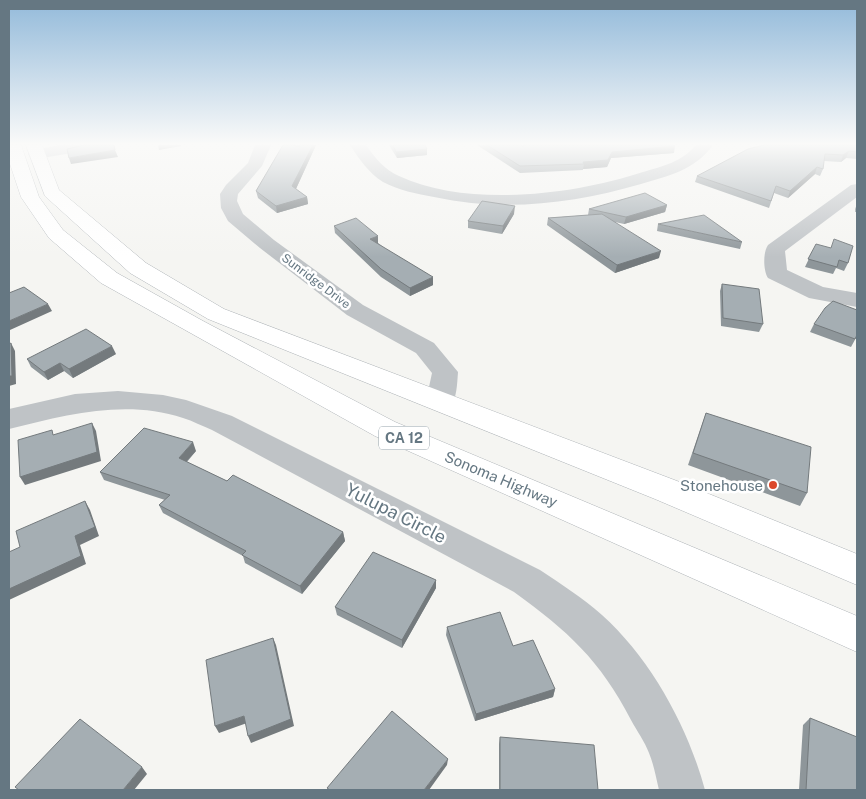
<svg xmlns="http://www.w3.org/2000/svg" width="866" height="799" font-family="'Public Sans',sans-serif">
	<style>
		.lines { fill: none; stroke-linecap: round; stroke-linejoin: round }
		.major-casing { stroke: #b0b5b9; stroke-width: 1 }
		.minor { fill: #bfc3c6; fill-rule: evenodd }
		.major { fill: #fff; fill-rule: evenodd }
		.wall { fill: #8e969a }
		.shaded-wall { fill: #747a7d }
		.building { fill: #a5aeb3; stroke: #747a7d }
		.poi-dot { fill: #dc482b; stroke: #fff; stroke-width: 2 }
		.labels { text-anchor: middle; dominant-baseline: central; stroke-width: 5; stroke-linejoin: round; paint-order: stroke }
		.far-street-label { font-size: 12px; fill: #657782; stroke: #fff }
		.shield { fill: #fff; stroke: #93a0a8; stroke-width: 1 }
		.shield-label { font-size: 14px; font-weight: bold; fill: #657782 }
		.street-label { font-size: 15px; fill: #657782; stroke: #fff }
		.poi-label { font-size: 15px; fill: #657782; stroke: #fff; text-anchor: end }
		.near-street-label { font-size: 18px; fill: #657782; stroke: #fff }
	</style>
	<rect width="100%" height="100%" fill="#f5f5f2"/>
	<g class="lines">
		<g class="major-casing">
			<path id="major" d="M9,145H21L39,197L63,230L117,273L203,321L395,422L857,616V652L375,436L101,283L49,238L21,197L9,161Z
				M26,145H42L59,190L146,263L224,309L677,481L857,554V585L655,499L208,319L130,273L45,196Z"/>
		</g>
		<path class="minor" d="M59,145H98L96,148L90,150L36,159L30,157L28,154L30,151Z
			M255,145H271L262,166L238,194L237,201L243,214L274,240L363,305L434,343L458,372C457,385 457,397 450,408L440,410L430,408L426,401L432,373L416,353L347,315L260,248L228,221L221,208L220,194L226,185L248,163Z
			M350,145H366C375,158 385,170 399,176C468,208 573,195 643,172C663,166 682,162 696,145H713C695,170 668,176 641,184C572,204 504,212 434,197C417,194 398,190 383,182C369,173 359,159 350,145Z
			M857,184V197L785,251L787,270L823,287L857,293V307L809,298L768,278C763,270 763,252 768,245L851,185Z
			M118,391L163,395L186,400L232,416L540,570C561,584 583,598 602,615C651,659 688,727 705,790H659C656,778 654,765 649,753C645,742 637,731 631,720C600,660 568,631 514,592L212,430C202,426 193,421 183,418C125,399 66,415 9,429V409L75,394Z"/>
		<use href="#major" class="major"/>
	</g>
	<path class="wall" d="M295,145H316L296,189L307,197L308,204L277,213L258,198L256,191L296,146Z
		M389,145H425L427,155L397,158Z
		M477,145H674V153L611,158L607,167L583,169V170L520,173Z
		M857,145V159L846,158L841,162L824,161L823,169L820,176L815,174L788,198L774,193L769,208L695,182L697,176Z
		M857,204V212H855V209Z
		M667,205L665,212L624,224L615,222L659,258L615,273L547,225L548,218L588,215L589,209Z
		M514,214L502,234L468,228V221Z
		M658,224L742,242L740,249L657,231Z
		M334,226L378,243L433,285L410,296L381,277L335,233Z
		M816,244L848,263L844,271L836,268L833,274L805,267Z
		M722,284L763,324L759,332L721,326L720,291Z
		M814,324L857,336L851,347L810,332Z
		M116,354L73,378L64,371L48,380L31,367L27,359Z
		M706,413L807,493L800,506L688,465Z
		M196,451L187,462L227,481L343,532L345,541L302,594L245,563L243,556L163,513L159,505L165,500L104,480L100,472Z
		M436,580V588L402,648L337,615L335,607Z
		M447,627L555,689L553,697L475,721L446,635Z
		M810,718L857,790H799L803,725Z
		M500,737L598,790H499V744Z"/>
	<path class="shaded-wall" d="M158,145H181V146L159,150Z
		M313,145H316L294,193L292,186Z
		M675,146L674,153L611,158L607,167L583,169L584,164L583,162L612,152Z
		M427,149V155L397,158L396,152Z
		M115,150L118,157L71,164L69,158Z
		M849,151L846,158L841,162L843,155Z
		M817,167L815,174L788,198L790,191Z
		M307,197L308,204L277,213L276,206Z
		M667,205L665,212L624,224L626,217Z
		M515,206L514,214L502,234L503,226Z
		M378,236V243L371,246L370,239Z
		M661,251L659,258L615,273L617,265Z
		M433,277V285L410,296V288Z
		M48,304L52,311L10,330L9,327V321Z
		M11,343L15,351L16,384L9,386Z
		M112,346L116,354L73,378L69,369Z
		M60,363L64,371L48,380L44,372Z
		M92,423L96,431L101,461L25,485L20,477Z
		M193,442L196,451L182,466L179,458Z
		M85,501L90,510L99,536L80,545L86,564L9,600V589L75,536Z
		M343,532L345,541L302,594L300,586Z
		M436,580V588L402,648V640Z
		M273,638L276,645L294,726L251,743L248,736Z
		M555,689L553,697L475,721L476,714Z
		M244,716L247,723L219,733L215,726Z
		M448,759L447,765L429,790H424Z
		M142,767L147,774L134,790H123Z"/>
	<path class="building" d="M84,145H114L115,150L69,158L67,149Z
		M283,145H292L300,147L299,145H313L292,186L307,197L276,206L256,191Z
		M393,145H425L427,149L396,152Z
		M487,145H521L523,147V145H674L675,146L612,152L608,160L583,162L584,164L520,166Z
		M764,145H857V152L849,151L843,155L825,154L823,169L817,167L790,191L776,186L771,201L697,176L748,149Z
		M645,193L667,205L626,217L589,209Z
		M482,201L515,206L503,226L468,221Z
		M602,214L661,251L617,265L548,218Z
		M704,215L742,242L658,224Z
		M356,218L378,236L370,239L433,277L410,288L381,269L334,226Z
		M834,239L853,246L848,263L839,260L837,267L808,259L816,244L831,248Z
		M722,284L759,289L763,324L723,318Z
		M24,287L48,304L9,321V293Z
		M833,301L857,310V335L855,339L814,324L825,308Z
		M86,329L112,346L69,369L60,363L44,372L27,359Z
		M11,343L12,376H9V344Z
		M706,413L811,447L807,493L693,453Z
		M92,423L97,452L20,477L18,440L52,430L53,435Z
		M144,428L193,442L179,458L227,481L233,475L343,532L300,586L242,555L246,551L159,505L170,495L100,472Z
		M85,501L95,527L75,536L81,556L9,589V552L20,547L16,531Z
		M373,552L436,580L402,640L335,607Z
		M500,612L513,646L533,640L555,689L476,714L447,627Z
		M273,638L291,719L248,736L244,716L215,726L206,660Z
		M392,711L448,759L424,790H330L327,788Z
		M810,718L857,737V790H806Z
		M80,719L142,767L123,790H19L15,787Z
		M500,737L594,745L598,790H500Z"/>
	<linearGradient id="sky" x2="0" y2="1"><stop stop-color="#93bada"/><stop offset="0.56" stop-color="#fafaf9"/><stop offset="1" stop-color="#fafaf9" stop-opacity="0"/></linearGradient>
	<rect width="866" height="257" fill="url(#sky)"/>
	<circle class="poi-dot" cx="773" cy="485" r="5"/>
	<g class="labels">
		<g class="far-street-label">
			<text transform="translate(316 281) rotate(37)">Sunridge Drive</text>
		</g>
		<rect class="shield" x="379" y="426.5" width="50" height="23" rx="4"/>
		<g class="shield-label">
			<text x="404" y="438">CA 12</text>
		</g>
		<g class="street-label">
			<text transform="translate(501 479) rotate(23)">Sonoma Highway</text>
		</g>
		<g class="poi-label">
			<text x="763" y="485">Stonehouse</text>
		</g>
		<g class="near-street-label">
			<text transform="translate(396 513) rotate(27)">Yulupa Circle</text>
		</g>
	</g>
	<rect width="866" height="799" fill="none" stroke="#657782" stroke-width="20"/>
</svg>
